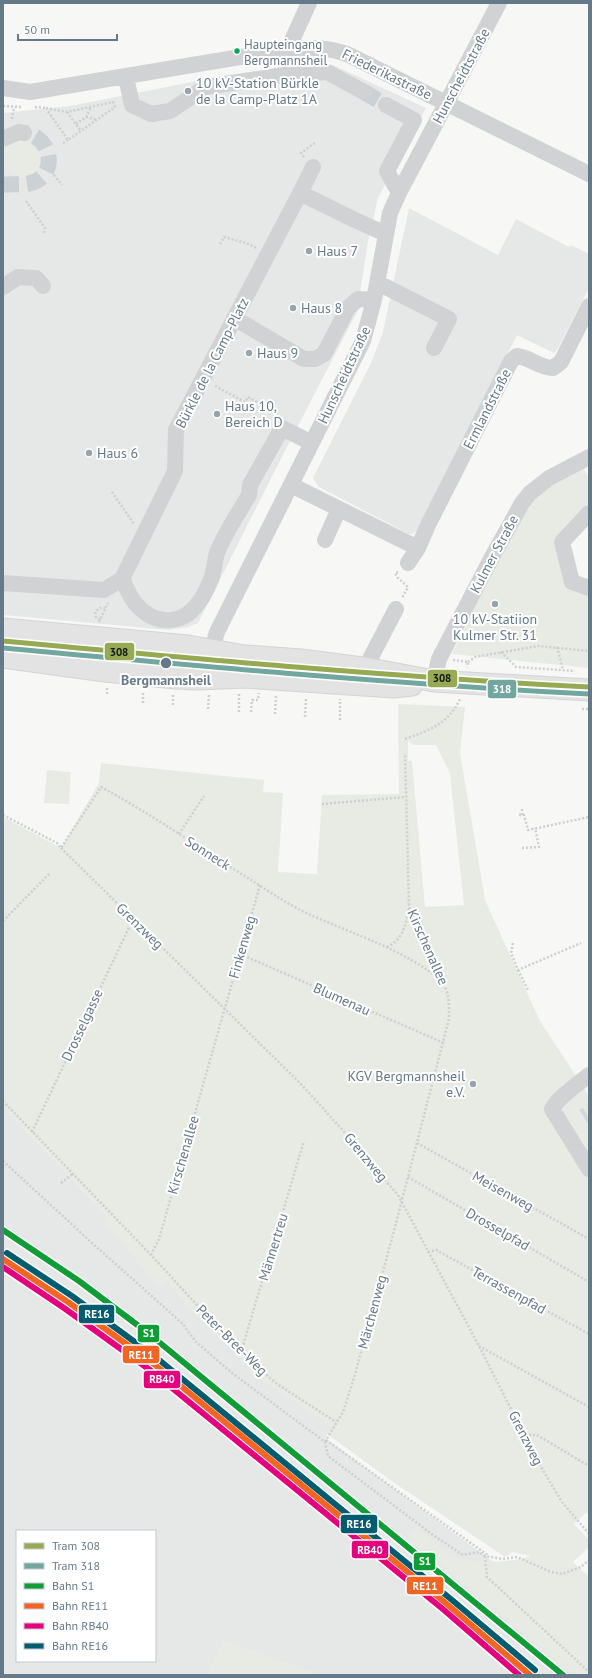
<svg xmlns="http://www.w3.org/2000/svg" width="592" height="1678" font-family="'PT Sans',sans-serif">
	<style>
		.built { fill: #e6e7e7; fill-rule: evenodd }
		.green { fill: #e7ebe4; fill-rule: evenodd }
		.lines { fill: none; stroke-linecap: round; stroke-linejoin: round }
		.stream { stroke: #d1d9dc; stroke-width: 4 }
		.minor-tunnel { stroke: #cbd1d5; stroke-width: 16; stroke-dasharray: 16 8; stroke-linecap: butt }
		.major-casing { stroke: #d3d4d5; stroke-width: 23 }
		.path { stroke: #cdcfd0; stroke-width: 2.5; stroke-dasharray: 2 2; stroke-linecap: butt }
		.minor { stroke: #d1d2d3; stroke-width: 16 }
		.major { stroke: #e3e3e4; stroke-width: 21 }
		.rail-1-casing { stroke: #fff; stroke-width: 9 }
		.rail-2-casing { stroke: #fff; stroke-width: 9 }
		.rail-3-casing { stroke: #fff; stroke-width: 9 }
		.rail-4-casing { stroke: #fff; stroke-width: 9 }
		.rail-1 { stroke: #109c37; stroke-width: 6 }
		.rail-2 { stroke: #f26522; stroke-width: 6 }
		.rail-3 { stroke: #e5007d; stroke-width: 6 }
		.rail-4 { stroke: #005c6e; stroke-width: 6 }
		.tram-1-casing { stroke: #fff; stroke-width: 8 }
		.tram-2-casing { stroke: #fff; stroke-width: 8 }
		.tram-1 { stroke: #95aa53; stroke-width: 5 }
		.tram-2 { stroke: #72a7a0; stroke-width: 5 }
		.bus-dot { fill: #00a651; stroke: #fff; stroke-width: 1.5 }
		.poi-dot { fill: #98a5af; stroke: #fff; stroke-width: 1.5 }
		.stop-dot { fill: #657989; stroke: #fff; stroke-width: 1.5 }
		.labels { text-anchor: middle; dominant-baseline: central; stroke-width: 4; stroke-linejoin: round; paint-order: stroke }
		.bus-label { font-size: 13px; fill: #657989; stroke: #fff; text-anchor: start }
		.street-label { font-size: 14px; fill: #657989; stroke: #fff }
		.poi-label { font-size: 14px; fill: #657989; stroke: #fff; text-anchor: start }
		.stop-label { font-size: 14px; font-weight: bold; fill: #657989; stroke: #fff }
		.line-badge { stroke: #fff; stroke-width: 1.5 }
		.badge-label { font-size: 11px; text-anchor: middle; font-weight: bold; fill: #fff }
		.pale-badge-label { font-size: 11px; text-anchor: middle; font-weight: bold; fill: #111 }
	</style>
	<rect width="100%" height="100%" fill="#f7f7f6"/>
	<path class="built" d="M305,63L333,65L426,108L378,198L368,241L357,312L288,445L198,623L188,627L169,630L3,615V113L70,106L197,81L223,79Z
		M409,208L498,255L516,219L569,247L571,245L589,254V288L557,350L554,353L517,335L418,530L412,534H409L319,487L313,478L371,363L383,332Z
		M3,634L182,650V671L3,652Z
		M3,1107L108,1217L104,1221L158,1285L166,1279L192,1310L263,1380L332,1427L325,1438L492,1561L589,1675H318L224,1641L208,1675H3ZM17,1531H155V1661H17Z"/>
	<path class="green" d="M3 158a19 19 0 1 1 38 0a19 19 0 1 1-38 0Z
		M582,466L589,478V503L554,540L566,587L589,595V668L452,654L525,508L538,494Z
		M398,704L465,707L460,753L485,900L540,1021L576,1076L562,1085L545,1105L547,1113L589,1174V1514L586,1513L574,1524L589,1540V1547L573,1562L589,1577V1675H574L409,1538L417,1527C428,1536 438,1547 450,1554C468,1565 513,1563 531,1556L512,1552L505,1557L393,1482L327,1434L331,1427L263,1380L192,1310L166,1279L158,1285L103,1221L108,1217L3,1107V817L61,848L99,783L101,763L264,780L263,792L283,793L278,872L317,874L322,795L399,794ZM408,740L413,745H436L450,774L464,905L425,907L412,761H408Z
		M47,770L71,772L69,804L44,803Z
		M583,1087L589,1097V1165L563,1118L561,1108Z
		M224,1641L318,1675H208Z"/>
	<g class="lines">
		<path class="stream" d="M582,1110L589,1122"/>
		<path class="minor-tunnel" d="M364,92L386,105
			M3,185C13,183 24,186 34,182C59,172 50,135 24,133"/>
		<g class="major-casing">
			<path id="major" d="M3,629L188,646L245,656L301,660L370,669L434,681L589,690
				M3,657L105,671L175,678L198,679L244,677L394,687L412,685"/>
		</g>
		<path class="path" d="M3,106L22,107
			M35,107L46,108
			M46,108L67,112L113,102L115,107L68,140L47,110
			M67,112L81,131
			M86,117L97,120
			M12,119L14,107
			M76,124L86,117L91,107
			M63,143L68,140
			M304,157L301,153L316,142
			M54,175L62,185
			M26,201L45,228L44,233
			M220,244L224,237L246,243L257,248
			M215,386L245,402L248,397L259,403
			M269,408L279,414
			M112,492L134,524
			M398,572L395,573L398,578L408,587L402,598
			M100,620L96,617L95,612L100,608H105
			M99,622L108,603
			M557,647L563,670
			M501,652L516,667L575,671
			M453,660L468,662L467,667
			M468,662L475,657L538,646L589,651
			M107,694V687
			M239,694V712
			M143,703V691
			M173,705V694
			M208,709L209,695
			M582,709H589
			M251,712L252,700H258L259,693
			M275,714L276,695
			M305,717L306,698
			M340,720V699
			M405,739C430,730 448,724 460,699
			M322,804L406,797
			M522,809V815
			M3,815L57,843L61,848L101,787C153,815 201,849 251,880C267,890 283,901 300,910C348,933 398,946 441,980
			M519,815H524L528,830L589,817
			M179,834L204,796
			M61,848L300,1083L347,1135L398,1195L479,1346L538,1462L562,1502L589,1534
			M522,848L539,847L535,828
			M3,921L50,873
			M513,943L511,953L518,970L581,943
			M387,947C403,940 406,924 409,908
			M240,954L444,1043
			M518,970L528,990
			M3,1101L151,1255L241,1353L277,1384L336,1422
			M32,1132L133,919
			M417,1143L589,1239
			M3,1161L92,1243L183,1324L195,1341L232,1373L325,1442L328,1456L433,1535L463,1555L479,1552L485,1556L503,1559L517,1557L551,1572L562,1574L581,1567L589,1560
			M408,1177L589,1282
			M61,1183L73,1174
			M428,1252L436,1250L589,1334
			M151,1255L159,1239L260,885
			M479,1346L589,1407
			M241,1352L304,1141
			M525,1435H537L589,1466
			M326,1440L489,1556
			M325,1442L343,1412L354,1378L395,1227L449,1019C449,1003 450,994 441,980L409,907L405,753
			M485,1556L487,1577L589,1672"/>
		<path class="minor" d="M288,49L309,3
			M126,77L132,105L151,114L170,111L206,87L283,75L327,72L364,92
			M3,88L30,92L288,49C310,47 329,47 349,55L589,174
			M386,105L414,120L387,171L399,193
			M3,139L19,132L24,133
			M300,193L313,167
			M378,283L449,319L434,348
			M3,287L18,277L36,278L43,286
			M234,318L304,359H315L324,354L348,308L358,299L374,300
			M291,485L418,548
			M589,513L562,542L572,582L589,588
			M325,540L339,509
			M408,563L418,548L428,525L511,361L517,356C530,357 539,368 553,368L561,362L589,306
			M122,579C126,586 129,596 135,603C153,625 182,627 199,602C204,596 212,579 213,572C216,563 214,558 219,548C227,530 239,512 249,495L250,485L282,428L312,443
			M3,583L104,590L122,579L175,471L176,430L300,193L355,220L386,234
			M370,669L371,657L396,609
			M209,678L212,650L217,632L363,341L374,300L390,213L399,193L499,3
			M434,681L439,659L492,557L522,503L530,493L549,478L589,457
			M589,1075C577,1085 560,1095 552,1109L589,1169"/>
		<use href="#major" class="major"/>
		<g class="rail-1-casing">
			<path id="rail-1" d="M3,1230L79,1281L148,1333L563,1675"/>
		</g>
		<g class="rail-2-casing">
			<path id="rail-2" d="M3,1259L68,1302L154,1364L448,1605L530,1675"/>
		</g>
		<g class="rail-3-casing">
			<path id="rail-3" d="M3,1267L64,1308L150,1370L444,1610L519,1675"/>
		</g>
		<g class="rail-4-casing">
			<path id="rail-4" d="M7,1253L72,1296L158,1359L452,1600L535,1670"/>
		</g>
		<use href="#rail-1" class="rail-1"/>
		<use href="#rail-2" class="rail-2"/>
		<use href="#rail-3" class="rail-3"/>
		<use href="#rail-4" class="rail-4"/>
		<g class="tram-1-casing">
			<path id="tram-1" d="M3,641C198,659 393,677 589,687"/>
		</g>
		<g class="tram-2-casing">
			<path id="tram-2" d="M3,648C198,666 393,684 589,694"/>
		</g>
		<use href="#tram-1" class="tram-1"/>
		<use href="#tram-2" class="tram-2"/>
	</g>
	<circle class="bus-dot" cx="237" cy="51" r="3.5"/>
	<g class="poi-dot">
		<circle cx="188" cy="91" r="4"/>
		<circle cx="309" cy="251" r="4"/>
		<circle cx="293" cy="308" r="4"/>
		<circle cx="249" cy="353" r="4"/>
		<circle cx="217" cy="414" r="4"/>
		<circle cx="89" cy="453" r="4"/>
		<circle cx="495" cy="604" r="4"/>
		<circle cx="473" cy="1084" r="4"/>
	</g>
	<circle class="stop-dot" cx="166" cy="663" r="6"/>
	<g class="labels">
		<g class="bus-label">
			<text x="244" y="44">Haupteingang<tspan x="244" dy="16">Bergmannsheil</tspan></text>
		</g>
		<g class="street-label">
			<text transform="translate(387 74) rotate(26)">Friederikastraße</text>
			<text transform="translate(461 76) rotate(-62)">Hunscheidtstraße</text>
			<text transform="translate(212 363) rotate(-63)">Bürkle de la Camp-Platz</text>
			<text transform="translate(344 375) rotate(-65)">Hunscheidtstraße</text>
			<text transform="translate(487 409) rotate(-63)">Ermlandstraße</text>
			<text transform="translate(494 554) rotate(-62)">Kulmer Straße</text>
			<text transform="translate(208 853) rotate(32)">Sonneck</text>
			<text transform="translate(140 926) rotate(44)">Grenzweg</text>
			<text transform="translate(242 947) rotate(-74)">Finkenweg</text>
			<text transform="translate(428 947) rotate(66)">Kirschenallee</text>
			<text transform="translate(342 999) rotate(24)">Blumenau</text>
			<text transform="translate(82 1025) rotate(-65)">Drosselgasse</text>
			<text transform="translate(183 1155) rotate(-74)">Kirschenallee</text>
			<text transform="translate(366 1157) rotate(50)">Grenzweg</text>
			<text transform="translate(503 1191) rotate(29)">Meisenweg</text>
			<text transform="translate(498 1229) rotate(30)">Drosselpfad</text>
			<text transform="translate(273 1247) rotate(-73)">Männertreu</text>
			<text transform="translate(509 1290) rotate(29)">Terrassenpfad</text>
			<text transform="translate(372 1312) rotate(-75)">Märchenweg</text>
			<text transform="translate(232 1340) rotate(45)">Peter-Bree-Weg</text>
			<text transform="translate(526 1438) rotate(63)">Grenzweg</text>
		</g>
		<g class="poi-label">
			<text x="196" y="83">10 kV-Station Bürkle<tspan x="196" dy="16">de la Camp-Platz 1A</tspan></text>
			<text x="317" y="251">Haus 7</text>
			<text x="301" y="308">Haus 8</text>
			<text x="257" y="353">Haus 9</text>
			<text x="225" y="406">Haus 10,<tspan x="225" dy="16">Bereich D</tspan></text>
			<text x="97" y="453">Haus 6</text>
			<text x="495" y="619" text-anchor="middle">10 kV-Statiion<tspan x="495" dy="16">Kulmer Str. 31</tspan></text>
			<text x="465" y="1076" text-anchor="end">KGV Bergmannsheil<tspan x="465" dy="16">e.V.</tspan></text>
		</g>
		<g class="stop-label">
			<text x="166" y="680">Bergmannsheil</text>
		</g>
	</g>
	<g class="line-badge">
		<rect x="104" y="642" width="31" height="19" rx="4" fill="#95aa53"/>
		<rect x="427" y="669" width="31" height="19" rx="4" fill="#95aa53"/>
		<rect x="487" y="679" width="30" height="20" rx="4" fill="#72a7a0"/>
		<rect x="78" y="1304" width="37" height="20" rx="4" fill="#005c6e"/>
		<rect x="137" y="1324" width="23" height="19" rx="4" fill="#109c37"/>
		<rect x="122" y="1345" width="38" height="19" rx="4" fill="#f26522"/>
		<rect x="143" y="1370" width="38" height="19" rx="4" fill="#e5007d"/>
		<rect x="340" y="1514" width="38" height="20" rx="4" fill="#005c6e"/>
		<rect x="351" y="1540" width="38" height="19" rx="4" fill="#e5007d"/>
		<rect x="413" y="1552" width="23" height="19" rx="4" fill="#109c37"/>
		<rect x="406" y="1576" width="38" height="19" rx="4" fill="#f26522"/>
	</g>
	<g class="badge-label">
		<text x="502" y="693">318</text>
		<text x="97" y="1318">RE16</text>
		<text x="149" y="1337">S1</text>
		<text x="141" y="1359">RE11</text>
		<text x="162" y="1383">RB40</text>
		<text x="359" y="1528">RE16</text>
		<text x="370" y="1554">RB40</text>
		<text x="425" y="1565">S1</text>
		<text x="425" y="1590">RE11</text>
	</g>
	<g class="pale-badge-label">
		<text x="119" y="656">308</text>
		<text x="442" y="682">308</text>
	</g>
	<rect width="592" height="1678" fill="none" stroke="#657989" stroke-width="8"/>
	<rect x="16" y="1530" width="140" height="132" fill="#ffffff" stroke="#c1c9d0"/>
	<rect x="24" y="1543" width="20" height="6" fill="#95aa53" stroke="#c1c9d0"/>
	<text x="52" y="1550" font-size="12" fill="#657989">Tram 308</text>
	<rect x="24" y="1563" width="20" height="6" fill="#72a7a0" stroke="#c1c9d0"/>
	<text x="52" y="1570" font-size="12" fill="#657989">Tram 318</text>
	<rect x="24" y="1583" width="20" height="6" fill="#109c37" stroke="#c1c9d0"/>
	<text x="52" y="1590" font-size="12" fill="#657989">Bahn S1</text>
	<rect x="24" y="1603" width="20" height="6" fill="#f26522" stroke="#c1c9d0"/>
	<text x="52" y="1610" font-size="12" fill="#657989">Bahn RE11</text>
	<rect x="24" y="1623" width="20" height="6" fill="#e5007d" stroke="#c1c9d0"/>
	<text x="52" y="1630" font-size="12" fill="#657989">Bahn RB40</text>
	<rect x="24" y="1643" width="20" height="6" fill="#005c6e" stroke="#c1c9d0"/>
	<text x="52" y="1650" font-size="12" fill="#657989">Bahn RE16</text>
	<path d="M18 34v6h99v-6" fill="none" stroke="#657989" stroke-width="2"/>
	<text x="24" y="34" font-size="12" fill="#657989" stroke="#ffffff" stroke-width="3" paint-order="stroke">50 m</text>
</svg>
